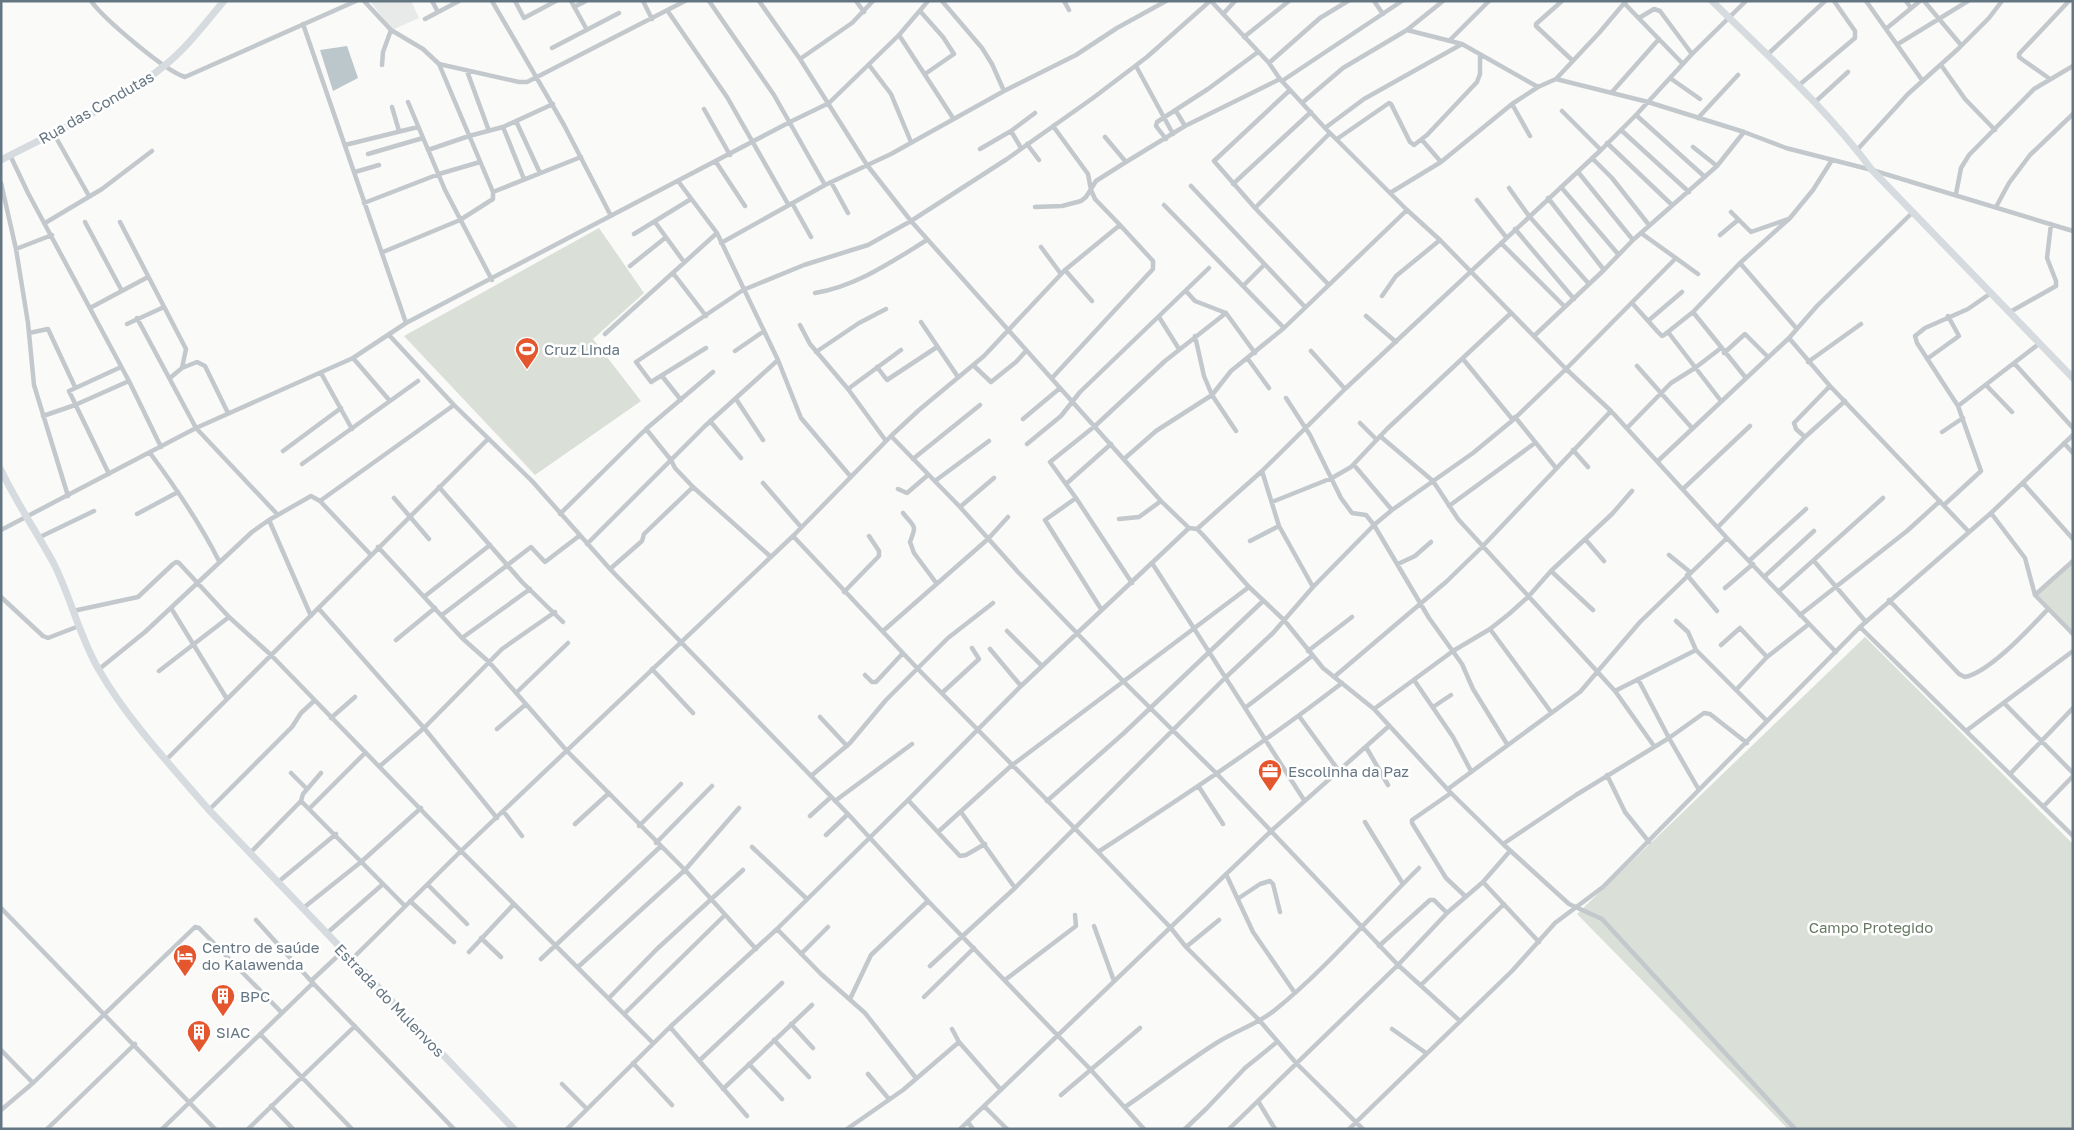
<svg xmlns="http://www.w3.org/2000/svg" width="2074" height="1130" font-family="'Golos Text',sans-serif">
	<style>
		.built { fill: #e8e9e9 }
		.green { fill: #dadfd7 }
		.water { fill: #bbc7cb }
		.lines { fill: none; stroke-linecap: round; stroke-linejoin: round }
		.street { stroke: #c3c8cc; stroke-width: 4.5 }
		.secondary { stroke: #d6dbdf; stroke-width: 7 }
		.labels { text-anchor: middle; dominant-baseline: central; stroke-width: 5; stroke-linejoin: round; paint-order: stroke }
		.street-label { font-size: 15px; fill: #657683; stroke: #fff }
		.poi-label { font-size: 15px; fill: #657683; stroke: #fff; text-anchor: start }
		.park-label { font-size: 15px; fill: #687a64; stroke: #fff }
	</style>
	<rect width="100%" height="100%" fill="#fafaf8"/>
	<path class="built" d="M370,1H411L419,18L392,30Z"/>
	<path class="green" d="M599,228L644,293L593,339L641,401L535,475L404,336Z
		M2073,559V631L2036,593Z
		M1865,637L2073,844V1129H1788L1577,914Z"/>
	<path class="water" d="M347,46L358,78L333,91L320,50Z"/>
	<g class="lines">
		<path class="street" d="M91,1C104,19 165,71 185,77L356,1
			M364,1L391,30L423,49L439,64L519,82H527L537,77L685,1
			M432,1L438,12
			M492,1L564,125L611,216
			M515,1L524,18L556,1
			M571,1L587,30
			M643,1L652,19
			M709,1L774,95L825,185
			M759,1L800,59L867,165L911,221L1161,501L1189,528L1197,529L1203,535L1249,587L1284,620L1323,668L1374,709L1451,793L1503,844L1569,904L1602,919L1795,1129
			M856,1L864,12
			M942,1L982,48L992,64L1004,91
			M1064,1L1069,10
			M1211,1L1269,63L1280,79L1325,128L1407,210L1440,240L1566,369L1611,411L1727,538L1836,652
			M1374,1L1383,14
			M1562,1L1536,24V26L1573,61
			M1866,1L1922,80
			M1906,1L1911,8
			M1924,1L1961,45
			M1624,3L1683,64
			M574,7L586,1
			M667,10L727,97L788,204
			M920,11L943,37L954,54L925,74
			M1223,14L1235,1
			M1639,18L1654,9L1660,11L1692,54
			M425,19L459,1
			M303,24L406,323
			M1887,28L1920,1
			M1407,30L1443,1
			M899,35L953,118
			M1244,37L1289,1
			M1450,40L1489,1
			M1898,44L1968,1
			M552,48L619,13
			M1767,55L1825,1
			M800,59L852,23L873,1
			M1269,63L1320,18L1348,1
			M382,65L383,52L391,30
			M869,65L891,94L911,142
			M1941,65L1965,99L1995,130
			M1136,66L1173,134
			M467,71L489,131
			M1670,78L1700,99
			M1556,79L1648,102L1744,132L1786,148L1872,170L2073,231
			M2050,79L2023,60L2019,57V54L2069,1
			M1282,81L1402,1
			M1798,86L1855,38V31L1834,1
			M1290,90L1214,161L1255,208L1328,284
			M1612,92L1659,39
			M408,102L445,190L492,280
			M1302,103L1343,68L1407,30L1462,44L1538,87
			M1814,103L1848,72
			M1512,104L1530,136
			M392,107L399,131
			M704,109L730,155
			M1176,111L1185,126
			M1562,111L1601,150
			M1636,115L1705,177
			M1698,118L1738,75
			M516,121L540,173
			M1053,126L1088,174L1091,190L1095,199L1120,225
			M503,127L524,179
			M1325,128L1364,99L1462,44
			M1621,130L1689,192
			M1011,131L1021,148
			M54,134L89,196
			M1105,137L1126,162
			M1166,139L1156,126L1157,122L1208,89L1258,52
			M1337,139L1389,103L1391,104L1410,142L1414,145L1427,135L1477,82L1480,74V55
			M1422,140L1441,162
			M1607,143L1672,205
			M1027,144L1039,160
			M345,145L418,127
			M1693,147L1717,166
			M980,149L1011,131L1035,113
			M428,150L469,136L503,127L553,104
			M1857,150L1908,94L1958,49L1989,18L2002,1
			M368,154L423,138
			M10,155L28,193L129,381L161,447
			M1592,158L1612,178L1649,225
			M716,162L745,206
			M355,172L379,165
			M1578,172L1633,240
			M678,181L717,233L778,360L801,418L851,477
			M831,182L848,213
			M1,183L16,249L28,323L34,385L68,496
			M1233,184L1311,112
			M1191,186L1305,307
			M1561,187L1618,254
			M1509,188L1529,216L1589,284
			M493,192L581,157
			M1390,193L1441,162L1512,104L1538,87L1556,79L1599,33L1626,1
			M1956,194L1961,168L1969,155L2034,89L2073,66
			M1548,198L1604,270
			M1477,200L1506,237
			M364,203L439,174L480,162
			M792,203L811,237
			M1164,205L1284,328
			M1035,207L1062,206L1081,201L1086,197L1096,181L1126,162L1185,126L1280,79
			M1996,207L2009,183L2030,155L2073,114
			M1255,208L1330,133
			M1731,212L1751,232L1788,219
			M85,222L122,291
			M120,222L186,349L182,368L170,378
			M655,222L684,262
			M45,223L102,189L152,151
			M1515,229L1574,299
			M1641,233L1698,274
			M634,234L691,199
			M1720,235L1738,220
			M721,243L825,185L891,154L1004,91L1076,55L1117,28L1166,1
			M1501,243L1565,307
			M1041,247L1061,274
			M16,249L52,235
			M383,252L460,220L493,199V192L439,64
			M1740,263L1797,329
			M630,266L665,238
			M1065,270L1092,301
			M673,273L706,316
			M1243,286L1264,265
			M1186,291L1195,301L1226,313
			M815,293C857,286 891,262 927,240
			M1382,296L1396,276L1440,240
			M1632,303L1658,332L1662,336L1664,335L1693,312L1740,263L1790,218L1813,190L1832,160
			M90,308L148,277
			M1693,312L1746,378
			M2010,312L2056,286V281L2047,258L2051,224
			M1366,316L1396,342
			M1159,317L1179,349
			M137,318L196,428L277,514
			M1648,321L1682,292
			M921,322L958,377
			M127,324L164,307
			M800,325L810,344L848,389L886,441
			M1668,332L1721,401
			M29,333L48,329L75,387
			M605,334L717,233
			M389,335L454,405L532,481L610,569L848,814L928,901L1091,1070L1144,1129
			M1195,336L1204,376L1212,395L1236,431
			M1534,336L1604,270L1633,240L1717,166L1744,132
			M1789,338L1830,386L1969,532
			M2040,343L2014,363L2073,428
			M706,348L651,382L636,362L743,290L804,265L868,245L911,221L1007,159L1093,98L1147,57L1210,1
			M735,351L764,331
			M1311,351L1345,389
			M816,352L859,323L886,309
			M1724,353L1745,334L1768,357
			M353,358L390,401
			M1248,359L1269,388
			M1463,359L1513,420
			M1927,359L1959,336L1948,316
			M1808,362L1861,324
			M973,365L991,382L1016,362L1026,351
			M1637,366L1692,428
			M877,367L887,380L937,347
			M182,368L197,362L205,366L228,413
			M321,373L352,429
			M662,376L681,400
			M1986,385L2012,412
			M848,389L901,350
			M1286,398L1310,435L1341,498L1352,513L1366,515L1374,525L1429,618L1462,664L1473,689L1507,744
			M736,399L763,440
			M1958,406L2014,363
			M43,416L75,405L129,381
			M1515,417L1556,468
			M1023,419L1060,388
			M710,421L741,458
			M1360,423L1377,440
			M1627,428L1671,383L1695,368L1721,348
			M646,429L671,460L675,468L693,487L771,557
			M1942,432L1963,418
			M891,436L960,507L1018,572L1123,681L1217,774L1398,965L1460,1021
			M1380,436L1433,481L1458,519L1615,691L1654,746
			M1805,437L1796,429L1794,423L1830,386
			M2064,443L2073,453
			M1027,444L1061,416L1080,392L1209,268
			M1573,450L1588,467
			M283,451L341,408
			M150,453C176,488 200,523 219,561
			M913,459L980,405
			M1124,459L1156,431L1212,395L1231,371L1284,328L1407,210
			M1658,461L1789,338L1817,306L1913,212
			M302,464L418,381
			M1354,465L1392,510
			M1262,471L1279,526L1313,587
			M109,474L69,391L121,367
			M935,481L989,441
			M763,483L801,527
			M2023,483L2073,539
			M1066,484L1111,444
			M439,487L522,582L563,622
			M898,489L907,493L928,475
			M1683,489L1750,426
			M394,498L429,539
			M1076,498L1045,520L1101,609
			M320,501L454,405
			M1272,502L1332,478L1351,467L1387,429L1511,313
			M1944,505L1981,471L1958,406L1917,343L1915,336L1925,328L1968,309L1991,293
			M1449,506L1535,443
			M960,507L994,478
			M903,513C915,528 917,524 910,542L914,553L937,584
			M1991,513L2025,558L2035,595L2073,634
			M137,514L178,492
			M560,514L646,429L713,372
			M1119,519L1139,517L1161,501
			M269,520L311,616
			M1718,527L1805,437L1845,401
			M1197,529L1262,471L1345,389L1601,150L1636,115L1692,54L1746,1
			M1,530L196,428L353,358L406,323L790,122L829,103L899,35L928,1
			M793,536L917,668L1098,852L1170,927L1186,947L1260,1021L1297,1064L1363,1129
			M38,538L94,511
			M1585,539L1604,561
			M1250,541L1279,526
			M587,544L705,426L778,360
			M378,547L462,638L489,662L567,751L685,870L756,949
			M1669,555L1690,572
			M1749,561L1806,509
			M1814,561L1866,622
			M1152,563L1304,800
			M1398,564L1415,556L1431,542
			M610,569L642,541L644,534L693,487
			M1551,571L1593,610
			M1687,575L1717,611
			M1764,577L1814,531
			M1132,583L1076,498L1050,462L1095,426L1165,361L1226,313L1255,353
			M1725,588L1753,564
			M1779,591L1883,498
			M844,592L879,556V551L869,536
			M2035,595L2073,561
			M425,596L490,545
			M1,597L43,636L48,638L79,626
			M1889,600L1959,674L1965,677C1990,672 2030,628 2048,609
			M171,608L227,699
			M319,609L424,728L497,818
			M73,611L138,597L173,564L176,562L179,563L229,617L271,655L461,851L653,1043
			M442,615L531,547L545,562L579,536
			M1800,615L1907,531L1940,501
			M1676,621L1688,632L1696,650L1767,721
			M1860,627L2073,836
			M1490,629L1551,712
			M883,631L988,539L1008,517
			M1007,631L1042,666
			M462,638L530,589
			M396,640L435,608
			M1721,645L1740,628L1767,657
			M990,649L1021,686
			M1308,651L1352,617
			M652,669L693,713
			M98,670L145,632L252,532L269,520L311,496L320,501L371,555
			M159,671L229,617
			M865,675L872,682H876L903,653
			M1334,677L1446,582L1482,547L1611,411
			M1638,679L1669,738L1699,790
			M1414,680L1453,737L1471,771
			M1736,690L1767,657L1809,624
			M1615,691L1696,650
			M516,693L568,643
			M942,693L979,659L972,648
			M2004,703L2073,773
			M1433,707L1451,695
			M1245,708L1312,656
			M1374,709L1453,651L1490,629L1509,614L1528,597L1551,571L1612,514L1632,491
			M1299,716L1339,771
			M820,717L847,746
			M331,718L355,697
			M497,729L525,705
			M1966,731L2073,651
			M1366,747L1388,785
			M166,760L488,439
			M380,766L424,728L502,649L555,612
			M291,773L307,789
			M2010,774L2073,708
			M1607,775L1625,812L1649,842
			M811,776L850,743L886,700L948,638L993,603
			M1199,787L1223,824
			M1448,789L1580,692L1640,622L1727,538
			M1451,793L1412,820V823L1446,878L1465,896
			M908,800L960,856L966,855L985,844
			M301,801L303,794L321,773
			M835,801L912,744
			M1047,801L1124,733L1263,601
			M2043,807L2073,776
			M310,808L365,753
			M209,810L292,727L301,713L314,701
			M504,812L522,836
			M961,812L1015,888
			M810,816L831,797
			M1365,822L1403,884
			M575,824L609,793
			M639,826L681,784
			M938,832L1011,766L1249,587
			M826,835L848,814
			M656,843L712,786
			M1503,844L1576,795L1669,738L1704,713L1710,714L1747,743
			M752,847L807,899
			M1098,852C1181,798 1263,744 1342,683
			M250,853L301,801L405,906
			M1226,874L1253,932L1295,993
			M1483,882L1539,942
			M277,883L336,834
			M428,885L467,924
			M1239,898L1260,884L1270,881L1273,884L1280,912
			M410,901L454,942
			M1,908L215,1129
			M302,909L361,862L421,808
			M256,920L311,981L454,1129
			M1094,926L1114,981
			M777,929L821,974L865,1013L916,1078
			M326,934L383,884
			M481,938L501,957
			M1379,946L1430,900H1434L1447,913
			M1186,947L1219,920
			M469,952L514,904
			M801,954L828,927
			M541,959L660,847
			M351,960L461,851L793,536L891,436L919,410L984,356L1065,270L1120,225L1153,261V269L1052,378
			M930,966L1015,888L1225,678L1273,633L1313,587L1374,525L1392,510L1473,453L1513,420L1566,369L1676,258
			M578,967L685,870L739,808
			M1005,980L1076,926L1075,915
			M311,981L343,951
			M1421,985L1504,904
			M924,997L974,948
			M609,998L657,949L743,870
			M850,999L871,955L928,901
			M624,1014L725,915
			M791,1024L813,1048
			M670,1027L747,1116
			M952,1029L959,1042L1001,1090
			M1392,1029L1426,1053
			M260,1034L352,1129
			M774,1040L809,1077
			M1,1050L33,1083
			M699,1061L782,983
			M633,1063L672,1105
			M749,1064L782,1099
			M868,1074L889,1099
			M562,1084L587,1109
			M723,1089L812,1005
			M1061,1095L1140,1028
			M1258,1101L1275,1129
			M271,1106L293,1129
			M984,1106L1007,1129
			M1125,1107C1156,1086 1186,1062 1218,1042C1237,1030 1258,1024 1275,1010C1327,968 1371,915 1419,868
			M1,1110L33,1083L195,927L199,928L282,1013
			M968,1122L973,1129
			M47,1129L135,1044
			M162,1129L313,983
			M248,1129L355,1026
			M567,1129L670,1027L777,929L908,800L1021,686L1189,528
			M847,1129L903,1090L959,1042
			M960,1129L1271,831L1389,726
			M1185,1129L1207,1108L1245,1068L1277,1042
			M1229,1129L1398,965L1447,913L1483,882L1510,851
			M1349,1129L1512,971L1555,923L1603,887L1860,627L1991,513L2073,435"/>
		<path class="secondary" d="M1712,1C1767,55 1826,108 1872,170L2073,378
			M1,160C56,131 116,106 164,66C187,48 205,23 224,1
			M1,470C16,502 36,531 53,562C71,597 79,636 99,670C127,719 172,767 209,810L514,1129"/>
	</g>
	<defs>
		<g id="stadium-pin" transform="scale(1.25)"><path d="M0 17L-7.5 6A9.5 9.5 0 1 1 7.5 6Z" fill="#e4572e" stroke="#fff"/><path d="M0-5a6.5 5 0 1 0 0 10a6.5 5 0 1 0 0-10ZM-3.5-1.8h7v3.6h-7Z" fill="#fff"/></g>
		<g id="office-pin" transform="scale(1.25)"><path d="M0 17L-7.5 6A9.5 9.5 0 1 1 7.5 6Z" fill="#e4572e" stroke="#fff"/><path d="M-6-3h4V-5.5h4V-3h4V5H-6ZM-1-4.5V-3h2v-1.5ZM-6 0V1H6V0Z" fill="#fff"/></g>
		<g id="hotel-pin" transform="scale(1.25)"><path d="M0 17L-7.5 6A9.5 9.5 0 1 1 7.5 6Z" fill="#e4572e" stroke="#fff"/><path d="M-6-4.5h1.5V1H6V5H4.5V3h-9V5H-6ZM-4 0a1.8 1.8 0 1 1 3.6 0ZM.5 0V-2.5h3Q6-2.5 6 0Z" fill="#fff"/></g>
		<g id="building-pin" transform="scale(1.25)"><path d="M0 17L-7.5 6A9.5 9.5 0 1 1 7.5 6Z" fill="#e4572e" stroke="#fff"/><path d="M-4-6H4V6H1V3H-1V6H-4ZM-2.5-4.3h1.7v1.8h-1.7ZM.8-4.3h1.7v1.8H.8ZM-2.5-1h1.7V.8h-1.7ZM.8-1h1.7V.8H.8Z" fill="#fff"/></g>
	</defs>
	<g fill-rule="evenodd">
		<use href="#stadium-pin" x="527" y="349"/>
		<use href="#office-pin" x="1270" y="771"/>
		<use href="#hotel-pin" x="185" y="956"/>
		<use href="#building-pin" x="223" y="996"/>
		<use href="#building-pin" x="199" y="1032"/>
	</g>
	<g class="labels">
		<g class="street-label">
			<text transform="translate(96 107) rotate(-30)">Rua das Condutas</text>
			<text transform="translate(390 1000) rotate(46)">Estrada do Mulenvos</text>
		</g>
		<g class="poi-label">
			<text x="544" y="349">Cruz Linda</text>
			<text x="1288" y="771">Escolinha da Paz</text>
			<text x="202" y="947">Centro de saúde<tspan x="202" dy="17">do Kalawenda</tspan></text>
			<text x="240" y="996">BPC</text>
			<text x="216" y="1032">SIAC</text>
		</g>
		<g class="park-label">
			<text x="1871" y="927">Campo Protegido</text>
		</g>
	</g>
	<rect width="2074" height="1130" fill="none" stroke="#657683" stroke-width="5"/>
</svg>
